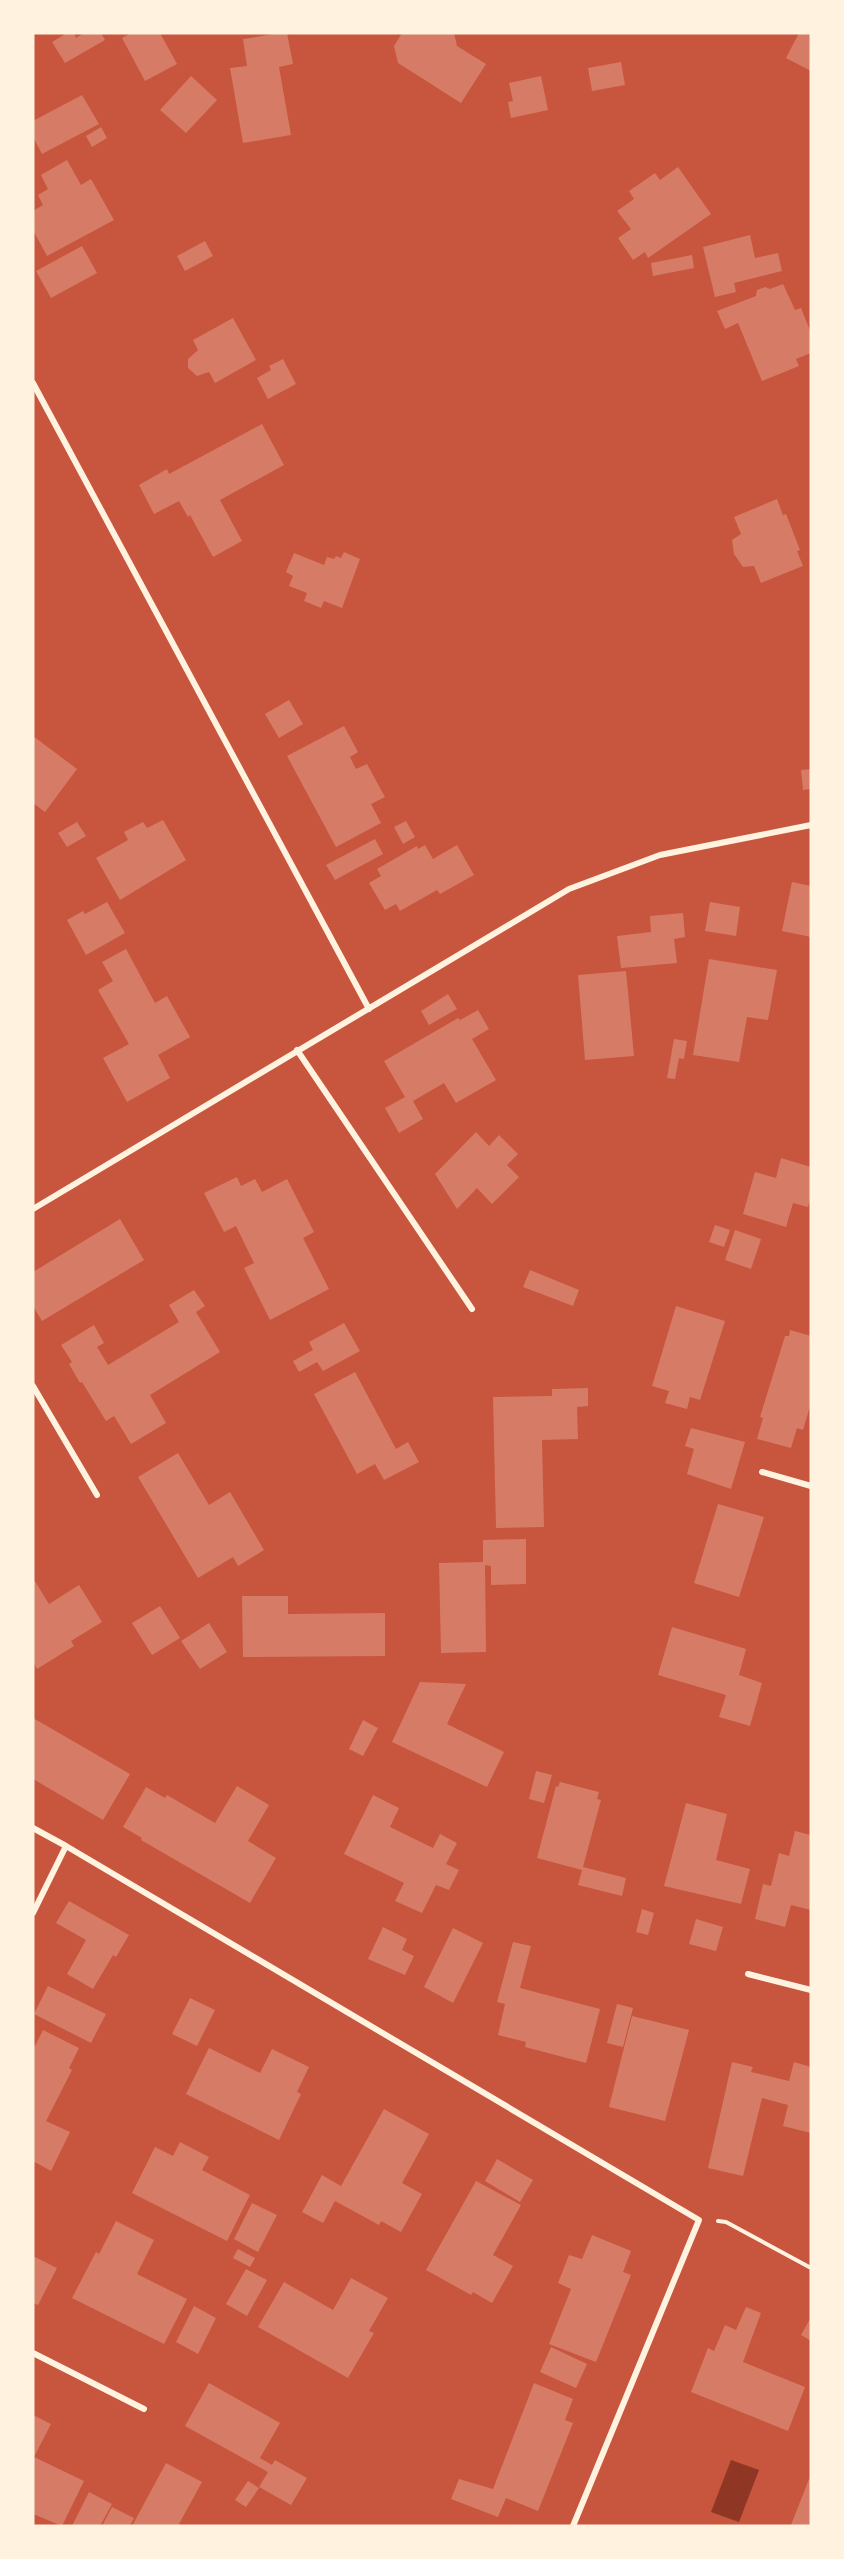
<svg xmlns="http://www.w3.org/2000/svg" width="844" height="2559" font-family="Lato,sans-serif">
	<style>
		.water { fill: #8f3625 }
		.building { fill: #d67c66 }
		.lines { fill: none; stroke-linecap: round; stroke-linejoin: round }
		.path { stroke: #fff3e0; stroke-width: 4 }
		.minor { stroke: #fff3e0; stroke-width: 6 }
	</style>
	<rect width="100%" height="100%" fill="#c8553d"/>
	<path class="water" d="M731,2460L759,2470L739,2522L711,2512Z"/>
	<path class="building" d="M67,33H74L76,38L84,33H101L105,40L65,63L52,42Z
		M131,33H160L177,64L145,81L122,38Z
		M280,33H287L293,64L279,67L291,135L243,143L230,68L247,66L243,39Z
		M402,33H454L457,46L486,64L461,103L398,63L394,46Z
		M799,33H811V71L786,58Z
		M621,62L625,85L592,91L588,68Z
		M191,76L217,100L186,133L160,110Z
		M541,76L548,110L511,118L508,102L513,101L509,83Z
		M82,95L99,124L42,154L33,137V121Z
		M101,127L107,138L92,147L86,136Z
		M67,160L81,185L91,179L114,220L47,256L33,230V211L43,205L38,195L48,189L41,175Z
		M678,167L711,214L648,258L645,252L633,260L618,238L631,229L617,211L634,199L629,191L655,173L660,180Z
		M750,235L755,258L778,253L782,271L734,283L736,292L715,297L703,247Z
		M205,241L213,256L185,271L177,256Z
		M82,246L97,273L51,298L36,271Z
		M692,255L694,268L653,276L651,263Z
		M783,284L795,310L801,308L811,333V353L796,359L799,366L762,381L738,323L725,329L717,311L756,296L757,290L765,287L770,289Z
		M233,318L256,360L215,383L209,372L197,376L188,368V359L198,350L193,340Z
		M283,359L296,384L268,399L257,378L271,370L269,366Z
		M262,424L284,465L220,500L242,541L213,557L190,515L188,517L179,501L154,514L139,485L167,469L169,474Z
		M777,499L783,515L786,514L800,550L797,551L803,566L761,583L754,566L743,567L734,554L732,540L741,534L734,517Z
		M344,552L360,559L342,608L324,601L321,608L304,601L307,593L289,586L293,576L286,572L294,553L324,565L327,557L334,559L336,556L341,558Z
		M289,700L303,724L279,738L265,714Z
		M344,726L358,752L350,757L356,769L367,764L385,797L371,804L381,823L336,847L287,756Z
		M33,736L77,769L45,812L33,803Z
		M811,769V789L803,790L801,770Z
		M163,820L186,860L120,900L96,858L128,840L124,832L143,822L147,828Z
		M406,821L415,837L403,844L394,827Z
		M77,822L86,836L67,847L58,833Z
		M375,839L383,854L335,880L326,865Z
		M425,845L433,859L457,845L474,875L440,894L437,890L400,911L396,904L385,910L369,883L381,876L377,869L417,846L418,849Z
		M792,882L811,886V937L782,931Z
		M107,902L125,933L86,955L67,920L83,911L85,914Z
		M710,902L740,907L736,936L705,931Z
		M683,913L685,937L674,939L677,963L621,968L617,936L651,932L650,916Z
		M126,949L155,1003L167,996L190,1037L158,1055L170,1078L127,1102L103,1058L129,1044L98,990L113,981L102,962Z
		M709,959L777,970L768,1020L747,1017L739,1062L693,1055Z
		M626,971L634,1056L585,1060L578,975Z
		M448,994L457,1009L429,1025L421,1011Z
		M478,1010L489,1029L472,1039L496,1080L456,1103L444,1083L413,1101L423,1119L399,1133L385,1108L405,1097L384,1061L458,1018L460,1020Z
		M674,1039L687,1041L684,1059L679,1058L675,1079L667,1078Z
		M476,1132L489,1146L499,1135L518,1154L507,1165L519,1177L492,1204L477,1188L457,1209L435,1174Z
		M781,1158L811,1167V1196L808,1207L793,1203L786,1227L743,1214L755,1172L776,1178Z
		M237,1177L241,1186L255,1179L262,1192L287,1179L314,1232L303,1238L329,1289L270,1320L244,1268L254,1263L236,1226L224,1232L204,1193Z
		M120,1219L144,1260L42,1321L33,1306V1272Z
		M715,1225L730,1230L724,1247L709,1242Z
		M735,1230L761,1239L751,1269L725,1260Z
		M530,1270L579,1290L573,1306L523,1287Z
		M194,1290L205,1306L196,1312L220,1352L150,1395L166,1423L131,1444L114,1416L106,1421L82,1382L80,1383L69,1364L72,1362L61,1345L94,1325L104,1343L97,1347L108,1365L179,1322L169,1305Z
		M676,1306L725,1321L700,1400L690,1397L687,1409L665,1403L669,1391L652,1386Z
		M344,1323L360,1351L323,1371L317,1362L299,1372L293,1361L313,1350L309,1342Z
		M790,1330L811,1336V1403L803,1430L797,1428L791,1448L757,1439L763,1418L760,1417L785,1336H789Z
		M355,1372L396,1449L408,1442L419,1462L384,1480L375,1464L357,1474L314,1394Z
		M588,1388V1406L577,1407L578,1439L542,1440L544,1527L496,1528L493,1397L552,1396V1389Z
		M691,1428L745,1442L731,1489L687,1474L694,1449L685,1446Z
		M178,1453L209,1505L230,1492L264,1550L238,1566L233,1557L198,1578L138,1477Z
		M718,1504L764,1517L739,1597L694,1583Z
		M526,1539V1584L491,1585V1566L485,1565L486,1652L441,1653L439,1563L483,1562V1540Z
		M33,1578L49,1604L79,1585L102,1622L71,1641L74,1646L37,1669L33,1662Z
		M242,1596H288V1614L385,1613V1656L243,1657Z
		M160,1606L180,1638L152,1655L132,1623Z
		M209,1623L227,1652L200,1669L181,1641Z
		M672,1627L746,1649L739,1675L762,1683L750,1726L719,1717L726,1695L658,1675Z
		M420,1682L466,1684L447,1724L504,1752L487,1787L392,1742Z
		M33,1718L130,1774L103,1820L33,1779Z
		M363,1720L378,1728L363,1756L349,1749Z
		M536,1771L552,1775L544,1803L529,1799Z
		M560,1782L599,1792L597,1799L601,1800L583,1867L626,1878L622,1896L578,1885L582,1870L537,1858L556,1786L558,1787Z
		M237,1786L269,1805L248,1841L276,1858L250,1903L141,1840L142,1838L123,1827L146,1787L165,1798L167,1795L215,1823Z
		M373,1795L399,1808L390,1827L433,1848L440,1834L457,1843L446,1864L459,1870L449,1890L436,1885L422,1913L395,1901L404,1883L344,1854Z
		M686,1803L727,1814L716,1860L750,1869L741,1904L664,1886Z
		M795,1831L811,1835V1910L791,1905L785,1927L755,1919L763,1884L771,1886L779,1853L789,1856Z
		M69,1901L129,1935L116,1957L113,1955L93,1989L67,1974L86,1940L56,1923Z
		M642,1909L654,1913L648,1935L636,1932Z
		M696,1919L723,1927L716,1951L689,1944Z
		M383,1927L407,1939L402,1950L414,1956L405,1975L368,1959Z
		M453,1928L483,1943L453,2003L424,1987Z
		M513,1942L531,1946L520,1988L600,2009L586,2063L525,2047L526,2042L498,2035L505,2004L497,2002Z
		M48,1986L106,2014L91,2043L34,2014Z
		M190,1998L215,2010L197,2046L172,2034Z
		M617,2004L633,2008L623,2047L607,2043Z
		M632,2016L689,2030L665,2121L609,2107Z
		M43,2030L79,2048L69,2068L72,2070L46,2121L70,2132L51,2171L33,2161V2050Z
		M209,2048L260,2073L272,2049L309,2067L297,2092L301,2094L279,2140L186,2094Z
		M732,2062L753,2067L751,2072L789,2081L794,2062L811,2067V2133L783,2126L788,2105L762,2098L743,2176L708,2168Z
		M384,2109L429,2134L402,2183L422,2194L401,2232L381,2221L379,2225L335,2201L323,2223L302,2212L322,2175L341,2186Z
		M180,2142L209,2157L202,2170L250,2195L227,2241L132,2193L155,2147L173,2156Z
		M497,2159L533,2180L520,2202L485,2181Z
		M476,2181L521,2205L493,2255L513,2266L492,2303L473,2292L471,2295L426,2270Z
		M252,2203L277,2215L258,2252L234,2239Z
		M116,2221L154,2240L137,2274L187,2299L164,2344L72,2298L96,2252L99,2254Z
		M592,2235L631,2251L623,2272L631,2275L596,2362L549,2344L571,2289L558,2283L569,2255L582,2259Z
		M238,2249L255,2258L250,2267L233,2258Z
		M33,2256L57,2268L38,2305L33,2303Z
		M246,2269L267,2280L247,2316L226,2304Z
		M351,2278L388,2298L369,2331L374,2333L348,2378L258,2327L284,2282L333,2310Z
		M194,2306L216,2318L198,2354L176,2342Z
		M746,2307L761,2313L743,2362L805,2387L788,2431L691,2392L708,2348L714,2351L725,2325L736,2330Z
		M811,2317V2341L801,2335Z
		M551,2347L587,2364L576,2388L540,2372Z
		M209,2383L280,2423L260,2458L272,2465L275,2460L307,2478L291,2505L259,2487L268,2472L185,2426Z
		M534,2383L573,2399L565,2420L573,2423L538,2511L506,2498L498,2517L451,2499L459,2479L493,2489Z
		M33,2415L51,2424L34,2457L84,2481L62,2526L33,2514Z
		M166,2463L202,2482L179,2524L184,2526H132Z
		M809,2479L811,2480V2526H794L791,2525Z
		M248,2481L259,2488L246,2507L235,2500Z
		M89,2492L112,2504L100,2526H72Z
		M112,2507L134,2518L130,2526H102Z"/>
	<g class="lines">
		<path class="path" d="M718,2221L726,2222L811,2268"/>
		<path class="minor" d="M33,383L369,1009
			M297,1050L472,1309
			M33,1209L569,889L660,855L811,825
			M33,1386L97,1495
			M762,1472L811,1486
			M33,1828L66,1846L33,1913
			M66,1846L699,2220L573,2526
			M748,1974L811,1990
			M33,2353L144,2409"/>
	</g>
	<rect width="844" height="2559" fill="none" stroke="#fff3e0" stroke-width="69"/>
</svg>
